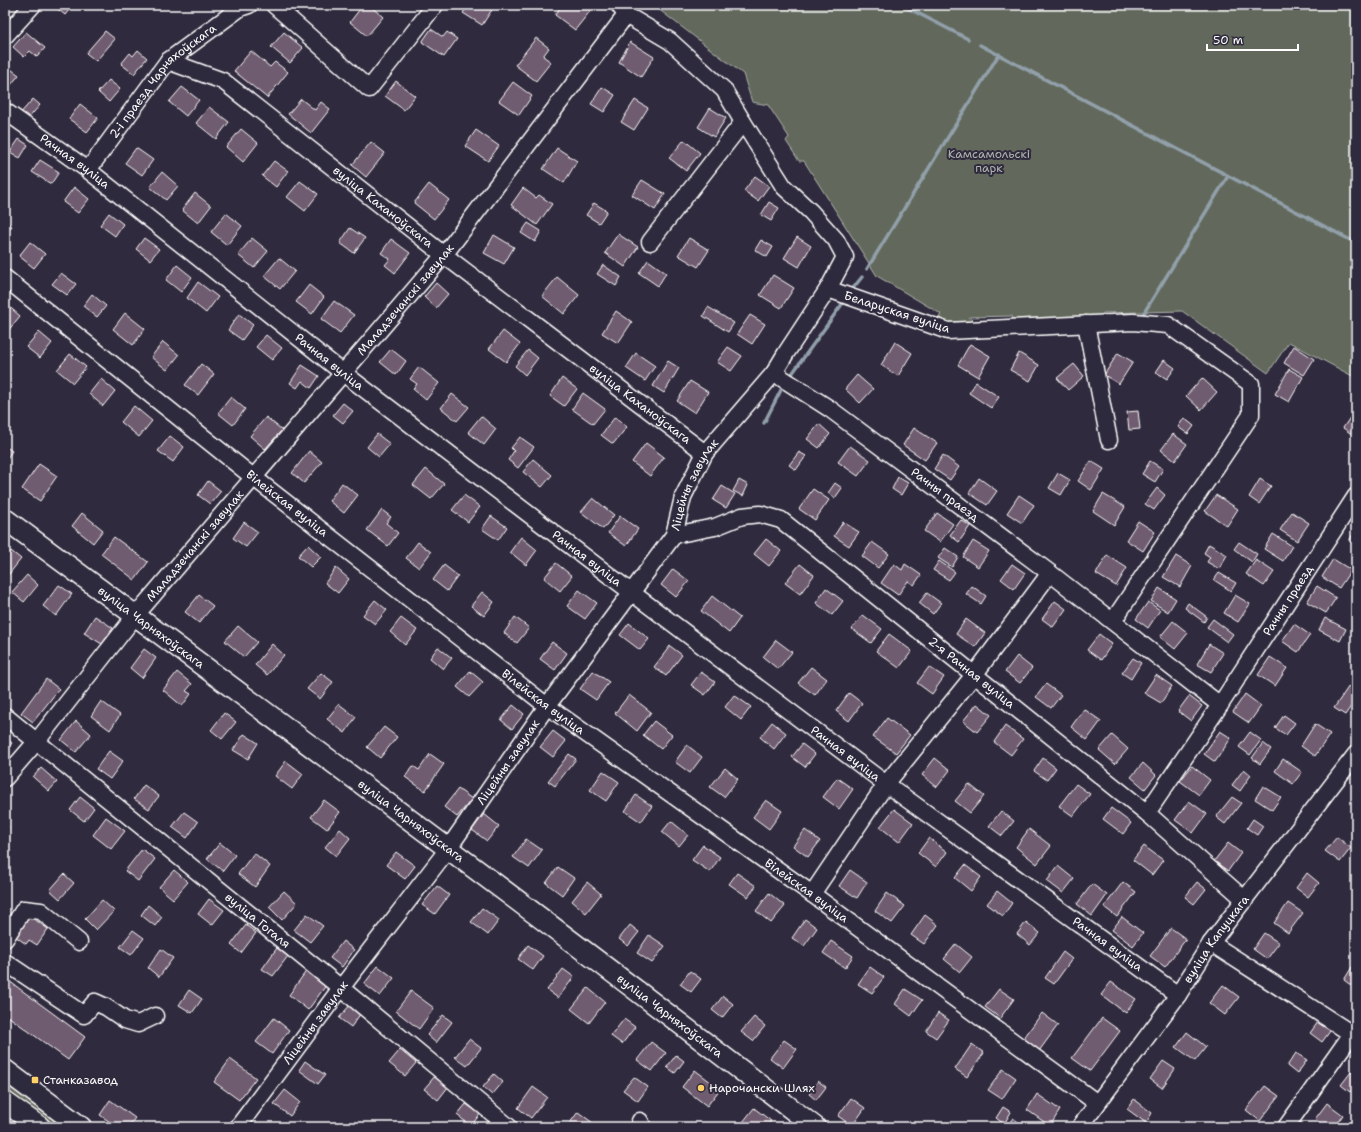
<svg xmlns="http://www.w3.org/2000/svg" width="1361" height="1132" font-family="'Shantell Sans',sans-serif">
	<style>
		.green { fill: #62695c; stroke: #b0b4ae }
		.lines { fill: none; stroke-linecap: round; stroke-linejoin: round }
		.stream { stroke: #92a0ab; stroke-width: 3.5 }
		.building { fill: #705b70; stroke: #fff }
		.minor-casing { stroke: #fff; stroke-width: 19 }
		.major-casing { stroke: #fff; stroke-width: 23 }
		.minor { stroke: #2f2a3d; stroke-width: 16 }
		.major { stroke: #2f2a3d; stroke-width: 20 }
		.poi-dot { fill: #ffd166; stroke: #2f2a3d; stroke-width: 1.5 }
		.labels { text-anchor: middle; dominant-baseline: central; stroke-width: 4; stroke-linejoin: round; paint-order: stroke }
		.street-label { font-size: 12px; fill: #fff; stroke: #2f2a3d }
		.park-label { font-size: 12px; fill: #b0b4ae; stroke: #2f2a3d }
		.poi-label { font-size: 12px; fill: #fff; stroke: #2f2a3d; text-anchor: start }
	</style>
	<rect width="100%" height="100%" fill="#2f2a3d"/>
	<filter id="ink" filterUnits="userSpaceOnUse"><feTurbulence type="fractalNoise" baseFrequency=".025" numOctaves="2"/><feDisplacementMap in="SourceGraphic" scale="8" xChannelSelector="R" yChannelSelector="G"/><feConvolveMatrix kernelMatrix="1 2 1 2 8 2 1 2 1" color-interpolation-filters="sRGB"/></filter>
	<g filter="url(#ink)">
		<path class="green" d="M653,5H1356V378L1289,342L1268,373L1182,311L1103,313V316L1013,320L1012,316L969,317L974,322L939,325L940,315L941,314L877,276L804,161H799L786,141L789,137L768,105L752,102L743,74Z
			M5,1078L73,1127H55L5,1091Z"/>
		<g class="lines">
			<path class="stream" d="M902,5L968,39
				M980,45L1356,243
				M867,269L999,54
				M850,292L862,277
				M1140,316H1142L1228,176
				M789,378L845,300
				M764,423L781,390"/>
		</g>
		<path class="building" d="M53,5H73L65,15Z
			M363,5H369L383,17L367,36L350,22Z
			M468,5H495L482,25L463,13Z
			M562,5H585L591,10L575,30L555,15Z
			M431,29L443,37L447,32L457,39L444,57L422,42Z
			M105,31L115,39L96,61L86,53Z
			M26,32L45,48L37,57L30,51L24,57L13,47Z
			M284,32L303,48L290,63L271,47Z
			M536,38L549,48L543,56L551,62L536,81L515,65Z
			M630,42L654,57L641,77L619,62Z
			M138,50L147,58L134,74L121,64L130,53L133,56Z
			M251,51L270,67L275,62L288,72L267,98L234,71Z
			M5,65L19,75L10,86L6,82L5,83Z
			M109,80L120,89L109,102L98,92Z
			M396,81L415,96L404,110L385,96Z
			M513,82L532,96L519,115L499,101Z
			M182,87L199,100L186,116L169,102Z
			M602,87L615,95L604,112L591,104Z
			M33,99L40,105L26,121L19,115Z
			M301,99L315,110L321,102L330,109L311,133L288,114Z
			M635,100L648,108L634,130L621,122Z
			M80,104L98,118L87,132L69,119Z
			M209,107L229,122L216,139L196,123Z
			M710,108L726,118L714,137L698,127Z
			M241,129L258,143L243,162L226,147Z
			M476,130L499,146L488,161L465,146Z
			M19,139L28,145L20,158L10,152Z
			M684,140L700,153L686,171L669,158Z
			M371,142L385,153L366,177L352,165Z
			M136,148L153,160L142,175L125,163Z
			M557,148L577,161L564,183L543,169Z
			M40,160L59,172L51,184L32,172Z
			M274,161L288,171L276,187L262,176Z
			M162,172L178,186L166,200L150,187Z
			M755,176L769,186L758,201L744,191Z
			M642,180L665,194L655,210L632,195Z
			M300,181L318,194L305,211L287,197Z
			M429,184L449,200L434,219L414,203Z
			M74,187L89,199L78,213L63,202Z
			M523,188L536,198L539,195L552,204L537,225L511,205Z
			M195,193L211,206L198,223L182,210Z
			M769,202L779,208L771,221L761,215Z
			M594,203L607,211L599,223L586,215Z
			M109,213L123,224L115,236L100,225Z
			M226,213L242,226L227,245L211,232Z
			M5,221L12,226L5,235Z
			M528,223L541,231L535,242L521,233Z
			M350,228L365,238L354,253L340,243Z
			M618,234L638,247L625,267L605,253Z
			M494,235L514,247L504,264L484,253Z
			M797,237L811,246L799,267L784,258Z
			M144,238L159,249L150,260L136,249Z
			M252,238L268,251L254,268L238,255Z
			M689,238L709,250L698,267L678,255Z
			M391,239L410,253L395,273L385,265L390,259L381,253Z
			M761,240L773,247L767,257L755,250Z
			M30,242L45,254L34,268L19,256Z
			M279,258L295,271L280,289L264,276Z
			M648,260L666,273L658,286L639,273Z
			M177,265L192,277L181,292L166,280Z
			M603,265L621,277L616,286L597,274Z
			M61,273L76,284L67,295L52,284Z
			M773,275L794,288L781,308L760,295Z
			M557,277L579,295L564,314L542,296Z
			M198,282L218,297L206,313L187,298Z
			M436,283L448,294L436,308L424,297Z
			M309,285L324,297L312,314L296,302Z
			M92,294L106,306L97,317L83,306Z
			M334,301L354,315L340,333L321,319Z
			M5,303L20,316L7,332L5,330Z
			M708,307L734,323L728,332L703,316Z
			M616,311L632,322L618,343L602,333Z
			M125,313L145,329L133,345L113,329Z
			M239,314L253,325L242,340L228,330Z
			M750,315L765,324L752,344L737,334Z
			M503,331L520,344L506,362L489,349Z
			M39,332L52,343L40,358L26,347Z
			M266,335L282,348L272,360L256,347Z
			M163,342L179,355L167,370L151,357Z
			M895,342L912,353L898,376L881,365Z
			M970,344L990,356L978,377L958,365Z
			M1294,346L1314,359L1304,375L1284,363Z
			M728,347L742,356L731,371L717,362Z
			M391,349L406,361L396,375L380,362Z
			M528,350L538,358L525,375L515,366Z
			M636,353L655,366L645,381L626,368Z
			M1019,353L1039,365L1030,381L1010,370Z
			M1118,353L1133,362L1119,384L1104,375Z
			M70,354L86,367L73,383L57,370Z
			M1164,360L1175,368L1167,379L1156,372Z
			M668,361L679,368L664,393L653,386Z
			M201,364L214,374L198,395L185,385Z
			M1074,364L1084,376L1068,390L1057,378Z
			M302,365L319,376L311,388L302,381L297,388L290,383Z
			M419,367L439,383L426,400L413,389L417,384L410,379Z
			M1289,369L1303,377L1289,402L1275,394Z
			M857,375L873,389L860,403L845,389Z
			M562,378L577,389L564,406L550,396Z
			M1202,378L1217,392L1201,410L1186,396Z
			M101,379L115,391L103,406L89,394Z
			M690,381L708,392L695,413L677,401Z
			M976,382L999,397L991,408L969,393Z
			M583,393L605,409L593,424L572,409Z
			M452,394L469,407L457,421L441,408Z
			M231,397L245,409L233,425L218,413Z
			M343,403L353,411L343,423L333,415Z
			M134,406L152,421L139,437L121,422Z
			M1355,410H1356V437L1343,428Z
			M1138,411L1140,429L1129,430L1127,412Z
			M481,416L496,429L484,445L468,432Z
			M266,417L282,430L265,449L250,436Z
			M615,417L627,427L613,444L601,435Z
			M1184,418L1194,426L1188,434L1178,427Z
			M819,424L830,434L819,448L807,439Z
			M914,428L937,443L925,460L903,445Z
			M377,434L390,444L379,457L367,447Z
			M1173,434L1187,444L1175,461L1161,450Z
			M170,436L184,447L173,462L158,451Z
			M520,437L534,447L518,468L508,460L514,451L511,448Z
			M646,443L664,457L650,476L632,462Z
			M5,446L12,451L5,461Z
			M850,446L870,460L858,476L838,462Z
			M309,451L322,462L304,483L292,473Z
			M799,452L806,456L796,470L789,465Z
			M943,455L959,467L950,480L934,469Z
			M533,459L552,475L542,487L523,472Z
			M1091,461L1104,469L1091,490L1078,481Z
			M1150,461L1163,469L1155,482L1142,474Z
			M39,464L57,476L40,501L22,489Z
			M426,469L444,484L431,499L413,485Z
			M1058,473L1070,480L1061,495L1049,488Z
			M898,477L908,483L901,495L892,489Z
			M979,478L997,491L987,505L969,493Z
			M1260,479L1271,486L1259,504L1249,497Z
			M739,480L748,485L743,496L733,491Z
			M208,481L221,491L210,504L198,495Z
			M342,483L358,495L344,513L329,501Z
			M835,483L842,488L835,498L828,493Z
			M722,486L735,494L726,508L713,500Z
			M1157,488L1165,495L1154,510L1145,504Z
			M813,489L829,500L815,520L799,509Z
			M1103,494L1125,507L1114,525L1093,511Z
			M464,495L480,507L468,522L452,510Z
			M1019,495L1034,505L1022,523L1007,513Z
			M1216,495L1238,509L1227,526L1205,511Z
			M593,498L614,515L603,529L581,512Z
			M382,510L391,517L386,523L398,533L388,546L367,530Z
			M1292,512L1309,523L1297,541L1280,530Z
			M82,513L103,530L93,543L72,526Z
			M937,513L953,524L940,542L924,531Z
			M491,516L507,527L498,540L482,529Z
			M620,516L638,529L626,546L608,533Z
			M961,520L970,526L959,542L950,535Z
			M1138,521L1155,532L1143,551L1126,540Z
			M244,522L258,532L246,547L233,538Z
			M843,522L859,532L849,546L834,536Z
			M1356,529V545L1349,541Z
			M1273,534L1292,546L1283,561L1264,549Z
			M114,537L148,562L135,580L101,554Z
			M521,537L537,550L526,565L510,552Z
			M766,539L781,551L769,566L754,554Z
			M973,541L989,551L978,567L963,557Z
			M418,542L431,552L419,568L406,558Z
			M872,542L889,554L878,568L862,556Z
			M1239,542L1257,554L1252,562L1234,549Z
			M1209,544L1227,555L1219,569L1207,562L1210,557L1204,553Z
			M308,545L321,557L311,567L298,556Z
			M945,548L958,557L952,567L938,558Z
			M11,551L21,559L5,579V559Z
			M1107,555L1127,568L1116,586L1096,574Z
			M1176,556L1192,566L1180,587L1163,577Z
			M1333,559L1351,570L1339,588L1322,577Z
			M1256,560L1274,572L1264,586L1246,574Z
			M939,561L955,572L949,580L933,570Z
			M556,563L572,576L560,591L544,578Z
			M800,564L814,575L800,594L785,583Z
			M894,564L902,570L905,564L921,575L914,585L908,581L898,595L881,583Z
			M1012,564L1025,573L1014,589L1001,579Z
			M444,565L458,576L447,591L433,580Z
			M336,568L349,579L338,593L325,583Z
			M673,569L689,581L676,597L661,585Z
			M1219,573L1236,583L1231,591L1214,580Z
			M27,575L38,585L24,602L12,592Z
			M59,585L72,594L56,616L43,606Z
			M972,586L986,596L981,604L966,594Z
			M1317,586L1336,598L1326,613L1307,602Z
			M826,588L843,601L832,615L816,603Z
			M1159,588L1176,599L1168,612L1151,601Z
			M579,590L597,603L585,619L567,606Z
			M482,592L494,602L484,616L471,606Z
			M927,593L941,603L933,614L919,603Z
			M199,595L213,606L199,623L185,612Z
			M1235,595L1250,604L1238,622L1224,613Z
			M712,596L740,618L729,633L701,611Z
			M375,600L387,610L375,624L363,615Z
			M1055,601L1066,609L1053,627L1042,619Z
			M1148,602L1160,610L1148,628L1136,619Z
			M1188,603L1207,617L1204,622L1185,608Z
			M863,615L882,629L871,643L852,629Z
			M95,616L113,628L102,644L84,633Z
			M515,617L529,628L517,643L504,633Z
			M401,618L417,630L405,645L390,632Z
			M1325,618L1346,629L1340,641L1319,630Z
			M966,619L985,633L975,647L956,634Z
			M1213,619L1233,634L1227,642L1207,627Z
			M1173,621L1188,633L1175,649L1160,637Z
			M629,623L649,639L640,650L620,635Z
			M1294,624L1310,635L1298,652L1282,641Z
			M238,626L257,642L244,657L225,641Z
			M889,634L912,651L899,668L876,651Z
			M1099,634L1112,644L1101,660L1087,650Z
			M776,640L792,652L778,669L763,657Z
			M552,642L567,653L555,670L540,659Z
			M272,644L284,655L267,675L255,665Z
			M1209,644L1223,653L1211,672L1197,664Z
			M670,646L682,655L666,676L654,667Z
			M438,647L452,658L443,669L430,658Z
			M144,649L156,658L142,678L130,668Z
			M1017,656L1032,668L1020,683L1005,672Z
			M1270,657L1287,668L1275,686L1258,675Z
			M1133,658L1141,663L1131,679L1122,673Z
			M811,667L827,679L815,695L798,683Z
			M929,667L944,677L932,694L917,683Z
			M470,671L483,682L469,697L457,687Z
			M593,671L609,682L596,700L580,689Z
			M177,672L192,684L186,691L191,694L182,706L163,690Z
			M701,672L715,682L705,695L691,685Z
			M321,673L333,682L320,699L307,689Z
			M1156,675L1172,686L1161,703L1144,693Z
			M46,679L59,689L33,722L21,713Z
			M1046,684L1061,695L1051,708L1036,697Z
			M1349,686L1356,691V699L1345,715L1334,708Z
			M849,693L862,703L849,721L836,711Z
			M1245,694L1261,706L1249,723L1233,712Z
			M629,695L651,712L637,731L615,713Z
			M734,695L751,707L741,720L725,707Z
			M1189,696L1202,706L1191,721L1178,711Z
			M101,701L120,715L110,730L91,716Z
			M339,704L356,717L345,733L327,719Z
			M977,704L991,715L977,732L963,721Z
			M513,705L524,714L512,729L501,720Z
			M1084,709L1101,721L1087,740L1071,727Z
			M224,713L236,722L222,739L211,730Z
			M1284,715L1295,723L1286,735L1275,728Z
			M887,718L910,735L896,753L873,737Z
			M76,721L91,734L76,752L61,740Z
			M654,721L672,735L661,749L643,735Z
			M772,722L786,733L774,749L760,737Z
			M1315,724L1330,734L1315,756L1301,746Z
			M1005,726L1023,739L1011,755L994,742Z
			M384,727L397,737L380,758L367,747Z
			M553,731L566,741L553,757L540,747Z
			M1220,731L1231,738L1215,762L1204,754Z
			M1250,732L1261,740L1250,755L1239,747Z
			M244,734L258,743L248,759L233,750Z
			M1112,735L1128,749L1115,764L1099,750Z
			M5,737L12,743L5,752Z
			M1263,743L1271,749L1260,764L1252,758Z
			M802,744L815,754L805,767L792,757Z
			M687,745L702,757L690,773L675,762Z
			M109,751L123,761L110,779L96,769Z
			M430,754L444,764L425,791L405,777L413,766L419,770Z
			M569,754L576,759L555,786L548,781Z
			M935,758L950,770L937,787L922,775Z
			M1043,758L1056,768L1047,780L1034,771Z
			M1283,759L1302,772L1293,784L1275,771Z
			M286,761L303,774L292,789L275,776Z
			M1143,763L1156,775L1145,789L1131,777Z
			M1192,766L1210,780L1199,795L1180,781Z
			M41,768L57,782L49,791L33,777Z
			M725,768L738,779L724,797L710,787Z
			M1244,769L1251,775L1240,791L1232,785Z
			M603,771L619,782L606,801L590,790Z
			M837,778L853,789L839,809L823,797Z
			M969,784L984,796L970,813L955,801Z
			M1076,784L1090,794L1073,816L1059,806Z
			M144,785L159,796L149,809L134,799Z
			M1263,786L1281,797L1272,810L1255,799Z
			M458,789L472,799L457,817L444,807Z
			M636,795L652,806L641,822L625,811Z
			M80,797L94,808L84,821L70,810Z
			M1232,797L1241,803L1225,824L1216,817Z
			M324,800L340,812L327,829L311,817Z
			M766,800L782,811L769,829L753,817Z
			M1189,801L1207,814L1193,833L1175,820Z
			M1111,808L1131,823L1123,834L1103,819Z
			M894,809L913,823L899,842L880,827Z
			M1001,811L1014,821L1002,836L989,826Z
			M184,812L198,822L187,838L172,827Z
			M484,814L499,826L487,841L472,830Z
			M106,817L125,831L111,849L93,835Z
			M1253,819L1263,826L1257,835L1247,828Z
			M671,821L688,835L679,846L662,832Z
			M5,825L9,827L5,833Z
			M340,829L350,838L336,856L325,847Z
			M1029,829L1051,846L1037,864L1016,847Z
			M805,830L820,841L808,857L793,846Z
			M1337,837L1351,848L1340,862L1325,851Z
			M929,838L947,852L936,867L918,853Z
			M526,839L542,850L529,868L513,857Z
			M220,843L235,855L223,871L207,859Z
			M1228,843L1241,853L1228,871L1214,861Z
			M703,845L720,857L710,872L692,860Z
			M1144,846L1163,860L1152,875L1133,860Z
			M142,849L155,859L138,881L125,871Z
			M396,852L415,866L405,879L386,865Z
			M254,853L270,866L255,887L238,874Z
			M965,865L981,877L971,891L955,878Z
			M1058,866L1074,879L1063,893L1047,881Z
			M558,867L574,878L562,895L546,883Z
			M174,870L188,882L173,899L159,887Z
			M850,870L867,882L857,898L839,886Z
			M737,873L756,886L748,897L729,884Z
			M1307,873L1319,883L1308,897L1296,888Z
			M64,874L74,883L60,899L50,890Z
			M587,882L601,894L586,913L572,901Z
			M1123,882L1136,892L1117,917L1104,907Z
			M1197,882L1206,889L1194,904L1185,897Z
			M1092,884L1107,895L1092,916L1077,904Z
			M437,886L449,895L435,914L422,905Z
			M284,891L297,903L282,920L269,907Z
			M997,891L1012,903L1003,916L987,904Z
			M769,893L785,906L771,923L756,911Z
			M887,893L905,906L892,923L875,911Z
			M209,899L224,910L212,925L198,914Z
			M102,900L114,911L96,930L85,919Z
			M1288,903L1303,913L1288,933L1274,923Z
			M148,905L162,917L155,926L141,915Z
			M482,908L499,920L488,935L471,922Z
			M307,914L323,926L310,942L294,930Z
			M925,915L938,925L924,944L911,935Z
			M30,916L48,929L37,945L29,940L26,944L15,936Z
			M1122,917L1143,933L1133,946L1112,930Z
			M805,919L817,928L804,946L792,938Z
			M1026,922L1040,933L1030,945L1017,934Z
			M246,925L256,933L241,953L231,945Z
			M630,925L639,932L628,946L619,939Z
			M1171,928L1186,939L1165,967L1150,956Z
			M133,930L144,938L131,955L120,947Z
			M1264,933L1279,943L1267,959L1253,949Z
			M649,935L665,946L652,963L637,953Z
			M343,941L354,950L342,967L330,958Z
			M831,941L853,956L845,968L823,953Z
			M956,944L972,957L960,972L944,959Z
			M528,945L543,956L533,970L518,959Z
			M277,948L288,956L273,976L262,969Z
			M161,949L173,958L159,977L148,968Z
			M1063,952L1072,959L1054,984L1045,978Z
			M378,966L394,978L380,996L364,984Z
			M870,967L884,977L872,993L858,984Z
			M1352,967L1356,970V989L1344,980Z
			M563,969L574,977L558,998L547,990Z
			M307,970L327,984L308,1010L289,995Z
			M690,971L701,979L691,992L680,984Z
			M5,978L85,1037L68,1060L5,1014Z
			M1111,982L1136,999L1126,1013L1101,995Z
			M1223,985L1239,997L1225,1015L1209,1003Z
			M588,988L605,1002L589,1023L571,1009Z
			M905,989L922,1000L911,1016L895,1004Z
			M999,989L1014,999L1000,1018L985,1007Z
			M189,990L202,999L192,1013L179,1005Z
			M411,991L434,1008L419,1029L396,1011Z
			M723,996L733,1004L722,1018L712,1010Z
			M350,1005L361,1013L351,1027L339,1018Z
			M938,1013L949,1020L936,1038L926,1031Z
			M1042,1013L1058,1025L1039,1051L1023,1039Z
			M443,1015L452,1022L436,1043L427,1035Z
			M754,1017L765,1026L753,1041L741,1032Z
			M274,1018L289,1030L272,1054L256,1042Z
			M1102,1018L1120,1031L1090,1071L1072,1058Z
			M1321,1018L1333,1027L1322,1042L1310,1033Z
			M624,1019L635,1027L622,1044L611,1036Z
			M1187,1032L1206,1047L1195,1061L1176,1047Z
			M469,1039L481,1048L467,1066L455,1057Z
			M784,1040L797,1049L783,1068L770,1058Z
			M651,1042L666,1053L652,1071L637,1060Z
			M972,1044L984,1053L967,1077L955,1069Z
			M400,1050L416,1063L405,1076L389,1063Z
			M1296,1053L1307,1060L1297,1074L1287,1066Z
			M676,1055L684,1061L675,1073L667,1067Z
			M230,1059L256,1078L239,1100L214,1082Z
			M305,1061L325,1075L318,1084L299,1070Z
			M1163,1061L1175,1069L1162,1088L1150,1079Z
			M1003,1069L1016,1078L1002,1099L988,1090Z
			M695,1070L720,1089L707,1106L682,1087Z
			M1351,1072L1356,1076V1085L1350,1092L1341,1085Z
			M494,1074L503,1082L492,1095L483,1087Z
			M435,1076L448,1087L438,1100L424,1089Z
			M634,1077L648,1087L638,1101L623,1090Z
			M818,1081L826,1087L816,1100L809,1094Z
			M1265,1086L1279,1096L1260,1121L1246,1110Z
			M533,1087L547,1097L531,1118L518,1108Z
			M285,1090L300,1102L290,1116L274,1104Z
			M1037,1094L1060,1110L1050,1126L1027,1110Z
			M851,1098L865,1108L852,1126L838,1116Z
			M1134,1099L1152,1113L1146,1123L1127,1109Z
			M110,1100L135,1118L128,1127H117L100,1115Z
			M1327,1103L1343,1115L1334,1127H1325L1315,1119Z
			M466,1104L480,1114L471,1126L457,1115Z
			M1003,1107L1011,1112L1004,1124L996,1118Z
			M754,1108L771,1121L766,1127H739Z
			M578,1112L593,1123L590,1127H567Z
			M1013,1118L1025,1127H1006Z
			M1241,1123L1246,1127H1238Z"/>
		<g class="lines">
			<g class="minor-casing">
				<g id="minor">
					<path d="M274,5L369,89L435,5"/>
					<path d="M5,36L33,5"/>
					<path id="s1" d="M168,61L223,81L444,255L705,453"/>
					<path id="s2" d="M5,111L88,170L342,372L631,592L886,784L1178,995"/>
					<path id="s3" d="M88,170L168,61L240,8L249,5"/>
					<path d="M650,242L743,122"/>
					<path id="s4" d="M5,278L253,477L547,706L812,894L1097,1103"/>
					<path d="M828,289L948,331L1133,322L1168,325L1251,384V415L1113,621"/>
					<path d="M1086,324L1109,440"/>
					<path id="s5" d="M774,373L830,409L1050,573L1220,705"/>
					<path id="s6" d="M674,535L715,527L742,516L760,514L781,520L1147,813L1245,900"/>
					<path id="s7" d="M5,716L341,988L509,1127"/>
					<path id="s8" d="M5,778L37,741L135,616L444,255L626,15"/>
					<path id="s9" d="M1147,813L1220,705L1356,496"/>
					<path d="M812,894L886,784L974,675L1050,573"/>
					<path d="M5,939L24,909L41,911L79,942"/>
					<path d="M1211,943L1352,1034"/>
					<path d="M5,962L84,1015L95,1002L106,1007L125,1020L138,1024L155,1016"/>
					<path d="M640,1121L643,1127"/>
					<path id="s10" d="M238,1127L341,988L448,849L547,706L674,535L683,497L705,453L774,373L786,353L828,289L845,257L836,240L811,212L784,187L743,122L724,90L670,41L626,15L619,5"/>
					<path id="s11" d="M1080,1127L1178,995L1211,943L1356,754"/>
					<path d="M1286,1127L1356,1028"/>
				</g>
			</g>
			<g class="major-casing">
				<g id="major">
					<path id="s12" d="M5,519C276,720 548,921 815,1127"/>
					<path d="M5,1070L81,1127"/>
					<path d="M5,1102L40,1127"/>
				</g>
			</g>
			<use href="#minor" class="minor"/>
			<use href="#major" class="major"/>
		</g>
	</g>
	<g class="poi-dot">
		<rect x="31" y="1076" width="8" height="8" rx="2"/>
		<circle cx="701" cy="1088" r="4"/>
	</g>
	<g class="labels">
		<g class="street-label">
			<text stroke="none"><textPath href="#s3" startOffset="117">2-і праезд Чарняхоўскага</textPath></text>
			<text stroke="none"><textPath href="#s2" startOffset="86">Рачная вуліца</textPath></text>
			<text stroke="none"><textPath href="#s1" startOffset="262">вуліца Каханоўскага</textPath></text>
			<text stroke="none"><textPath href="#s8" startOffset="624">Маладзечанскі завулак</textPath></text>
			<text transform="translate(897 312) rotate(18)">Беларуская вуліца</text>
			<text stroke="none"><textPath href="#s2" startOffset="410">Рачная вуліца</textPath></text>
			<text stroke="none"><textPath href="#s1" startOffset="586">вуліца Каханоўскага</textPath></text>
			<text stroke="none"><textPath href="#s10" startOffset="790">Ліцейны завулак</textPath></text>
			<text stroke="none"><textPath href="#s5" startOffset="210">Рачны праезд</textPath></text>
			<text stroke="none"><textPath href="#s4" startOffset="361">Вілейская вуліца</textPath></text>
			<text stroke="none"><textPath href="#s8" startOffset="300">Маладзечанскі завулак</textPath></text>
			<text stroke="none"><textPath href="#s2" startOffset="734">Рачная вуліца</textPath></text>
			<text stroke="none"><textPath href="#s9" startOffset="255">Рачны праезд</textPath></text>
			<text stroke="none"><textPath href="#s12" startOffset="182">вуліца Чарняхоўскага</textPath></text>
			<text stroke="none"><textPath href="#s6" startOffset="355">2-я Рачная вуліца</textPath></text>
			<text stroke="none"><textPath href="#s4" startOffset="685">Вілейская вуліца</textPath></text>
			<text stroke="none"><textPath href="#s2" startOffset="1058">Рачная вуліца</textPath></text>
			<text stroke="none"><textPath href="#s10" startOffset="454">Ліцейны завулак</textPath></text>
			<text stroke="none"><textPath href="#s12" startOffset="506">вуліца Чарняхоўскага</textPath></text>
			<text stroke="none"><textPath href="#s4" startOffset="1009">Вілейская вуліца</textPath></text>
			<text stroke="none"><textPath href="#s7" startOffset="325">вуліца Гогаля</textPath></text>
			<text stroke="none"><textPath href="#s11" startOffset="232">вуліца Капуцкага</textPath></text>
			<text stroke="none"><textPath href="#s2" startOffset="1382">Рачная вуліца</textPath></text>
			<text stroke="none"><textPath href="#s12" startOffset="830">вуліца Чарняхоўскага</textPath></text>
			<text stroke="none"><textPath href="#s10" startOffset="130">Ліцейны завулак</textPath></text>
		</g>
		<g class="park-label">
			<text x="989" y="154">Камсамольскі<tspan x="989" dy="14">парк</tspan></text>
		</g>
		<g class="poi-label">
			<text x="43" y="1080">Станказавод</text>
			<text x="709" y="1088">Нарочански Шлях</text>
		</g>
	</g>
	<rect width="1361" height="1132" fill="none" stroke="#2f2a3d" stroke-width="20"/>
	<rect x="10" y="10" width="1341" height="1112" fill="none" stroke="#fff" stroke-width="1.5" filter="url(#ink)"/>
	<path d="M1207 44v6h91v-6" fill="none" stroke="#ffffff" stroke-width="2"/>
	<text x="1213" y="44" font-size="12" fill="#ffffff" stroke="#2f2a3d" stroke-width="3" paint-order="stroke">50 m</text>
</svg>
